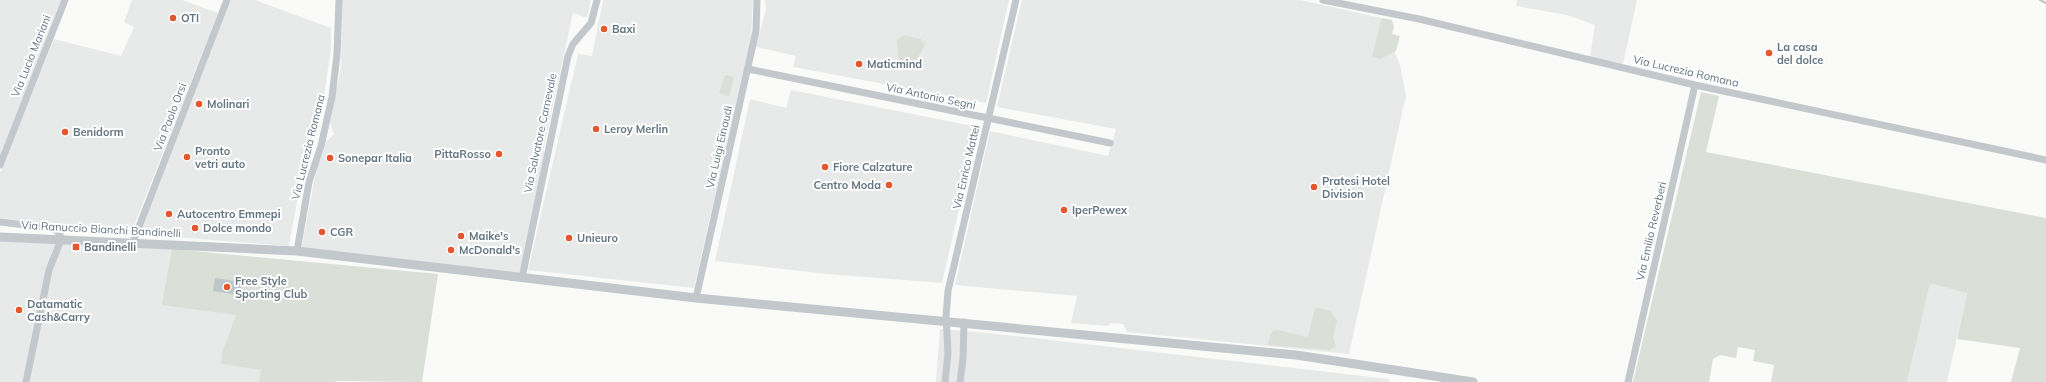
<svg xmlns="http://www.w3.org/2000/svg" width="2046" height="382" font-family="Mulish,sans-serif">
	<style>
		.built { fill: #e8e9e9 }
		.green { fill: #dadfd7 }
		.water { fill: #bbc7cb }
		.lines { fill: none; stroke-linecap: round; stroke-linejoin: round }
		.stream { stroke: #bbc7cb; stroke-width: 2 }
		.minor { stroke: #c3c8cc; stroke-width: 7 }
		.tertiary { stroke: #c3c8cc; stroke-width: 9 }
		.poi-dot { fill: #e4572e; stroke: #fff; stroke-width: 1.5 }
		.labels { text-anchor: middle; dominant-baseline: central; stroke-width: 4; stroke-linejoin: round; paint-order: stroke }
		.poi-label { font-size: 11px; font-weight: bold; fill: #657683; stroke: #fff; text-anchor: start }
		.street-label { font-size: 11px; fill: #657683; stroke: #fff }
	</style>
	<rect width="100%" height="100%" fill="#fafaf8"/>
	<path class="built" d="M0,0H61L0,156Z
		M132,0H182L218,13L132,231L67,227L0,218V173L54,39L121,56L134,27L124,22Z
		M231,0H255L331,28V48L323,103L302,174L289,246L138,234Z
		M342,0H591L587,18L573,13L543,151L546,153L520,274L301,250L316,171L326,142L334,134L330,123L341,67Z
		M603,0H753L751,38L694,288L528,270L578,54L592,56Z
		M765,0H953L945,35L953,0H1009L986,103L793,67L796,56L756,47L766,10Z
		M1022,0H1300L1381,18L1400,65L1406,95L1349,354L1127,332L1123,324L1111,323L1108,326L1071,323L1077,296L955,285L990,131L1108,156L1116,129L997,107Z
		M1517,0H1637L1623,64L1590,57L1595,25L1567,15L1516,6Z
		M791,90L978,127L942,283L827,274L715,261L750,99L786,108Z
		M0,241L172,249L236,315L222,352L221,364L262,370L259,382H0Z
		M1930,282L1967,292L1947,382H1907Z
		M940,329L989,333L1389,379V382H936Z"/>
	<path class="green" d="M1382,18L1392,20L1394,27L1392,34L1400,36L1396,51L1380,59L1372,57Z
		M903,35L921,39L925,45L912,68L908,70L901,68L899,64L897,40Z
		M725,75L734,77L729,96L719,93Z
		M1701,92L1719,96L1706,152L2046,218V382H2011L2020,348L1957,339L1967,293L1930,283L1907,382H1771L1774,365L1753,361L1755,350L1738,347L1736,358L1720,355L1713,359L1709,382H1633Z
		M172,249L438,274L422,382L336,381L335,382H259L261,370L221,364L222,352L236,315L162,305Z
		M1315,307L1330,311L1337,320L1333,338L1336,346L1330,350L1268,345L1270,335L1273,331L1277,330L1308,337Z"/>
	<path class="water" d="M215,278L242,282L240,295L213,291Z"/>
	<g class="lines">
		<path class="stream" d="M2040,0L2046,3"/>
		<path class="minor" d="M1323,0L1419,19L1695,85L2046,160
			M748,69L1110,143
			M0,165L65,0
			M0,222L51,228C57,230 61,233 61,240L49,270L26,382
			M133,242L227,0
			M297,251L309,182L321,146L332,97L337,55L339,0
			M522,278L568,56L573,44L591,23L597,0
			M696,298L756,31L757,0
			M945,382L948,353L946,316L948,291L1016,0
			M960,382L963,359L964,322
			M1628,382L1695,85"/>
		<path class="tertiary" d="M0,237L297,251L696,298L1296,355L1473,382"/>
	</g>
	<g class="poi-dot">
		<circle cx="173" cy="18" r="4"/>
		<circle cx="604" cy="29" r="4"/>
		<circle cx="1769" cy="53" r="4"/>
		<circle cx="859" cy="64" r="4"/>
		<circle cx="199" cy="104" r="4"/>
		<circle cx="596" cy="129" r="4"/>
		<circle cx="65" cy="132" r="4"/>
		<circle cx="499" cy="154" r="4"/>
		<circle cx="187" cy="157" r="4"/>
		<circle cx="330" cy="158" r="4"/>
		<circle cx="825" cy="167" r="4"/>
		<circle cx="889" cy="185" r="4"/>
		<circle cx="1314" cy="187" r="4"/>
		<circle cx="1064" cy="210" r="4"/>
		<circle cx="169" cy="214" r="4"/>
		<circle cx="195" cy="228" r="4"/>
		<circle cx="322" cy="232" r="4"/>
		<circle cx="461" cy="236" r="4"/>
		<circle cx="569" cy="238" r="4"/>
		<rect x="72" y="243" width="8" height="8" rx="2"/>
		<circle cx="451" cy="250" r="4"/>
		<circle cx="227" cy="287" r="4"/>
		<circle cx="19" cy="310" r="4"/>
	</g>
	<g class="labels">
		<g class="poi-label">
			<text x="181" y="18">OTI</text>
			<text x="612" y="29">Baxi</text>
			<text x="1777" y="47">La casa<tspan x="1777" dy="13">del dolce</tspan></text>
			<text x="867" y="64">Maticmind</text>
			<text x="207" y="104">Molinari</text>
			<text x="604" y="129">Leroy Merlin</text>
			<text x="73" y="132">Benidorm</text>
			<text x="195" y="151">Pronto<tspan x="195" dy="13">vetri auto</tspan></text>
			<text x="491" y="154" text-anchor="end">PittaRosso</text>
			<text x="338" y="158">Sonepar Italia</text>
			<text x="833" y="167">Fiore Calzature</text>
			<text x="1322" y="181">Pratesi Hotel<tspan x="1322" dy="13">Division</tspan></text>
			<text x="881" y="185" text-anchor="end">Centro Moda</text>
			<text x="1072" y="210">IperPewex</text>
			<text x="177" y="214">Autocentro Emmepi</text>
			<text x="203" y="228">Dolce mondo</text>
			<text x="330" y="232">CGR</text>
			<text x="469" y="236">Maike's</text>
			<text x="577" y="238">Unieuro</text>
			<text x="84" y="247">Bandinelli</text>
			<text x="459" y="250">McDonald's</text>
			<text x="235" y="281">Free Style<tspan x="235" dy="13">Sporting Club</tspan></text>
			<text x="27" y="304">Datamatic<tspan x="27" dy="13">Cash&amp;Carry</tspan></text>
		</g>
		<g class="street-label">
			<text transform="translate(31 56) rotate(-68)">Via Lucio Mariani</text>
			<text transform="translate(1686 71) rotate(13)">Via Lucrezia Romana</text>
			<text transform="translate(931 96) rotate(12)">Via Antonio Segni</text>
			<text transform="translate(170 117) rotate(-69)">Via Paolo Orsi</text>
			<text transform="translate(540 133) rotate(-78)">Via Salvatore Carnevale</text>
			<text transform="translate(308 147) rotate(-76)">Via Lucrezia Romana</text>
			<text transform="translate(719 147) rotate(-77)">Via Luigi Einaudi</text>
			<text transform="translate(966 167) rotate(-77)">Via Enrico Mattei</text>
			<text transform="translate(101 229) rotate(3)">Via Ranuccio Bianchi Bandinelli</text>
			<text transform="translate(1651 231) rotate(-77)">Via Emilio Reverberi</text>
		</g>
	</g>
</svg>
